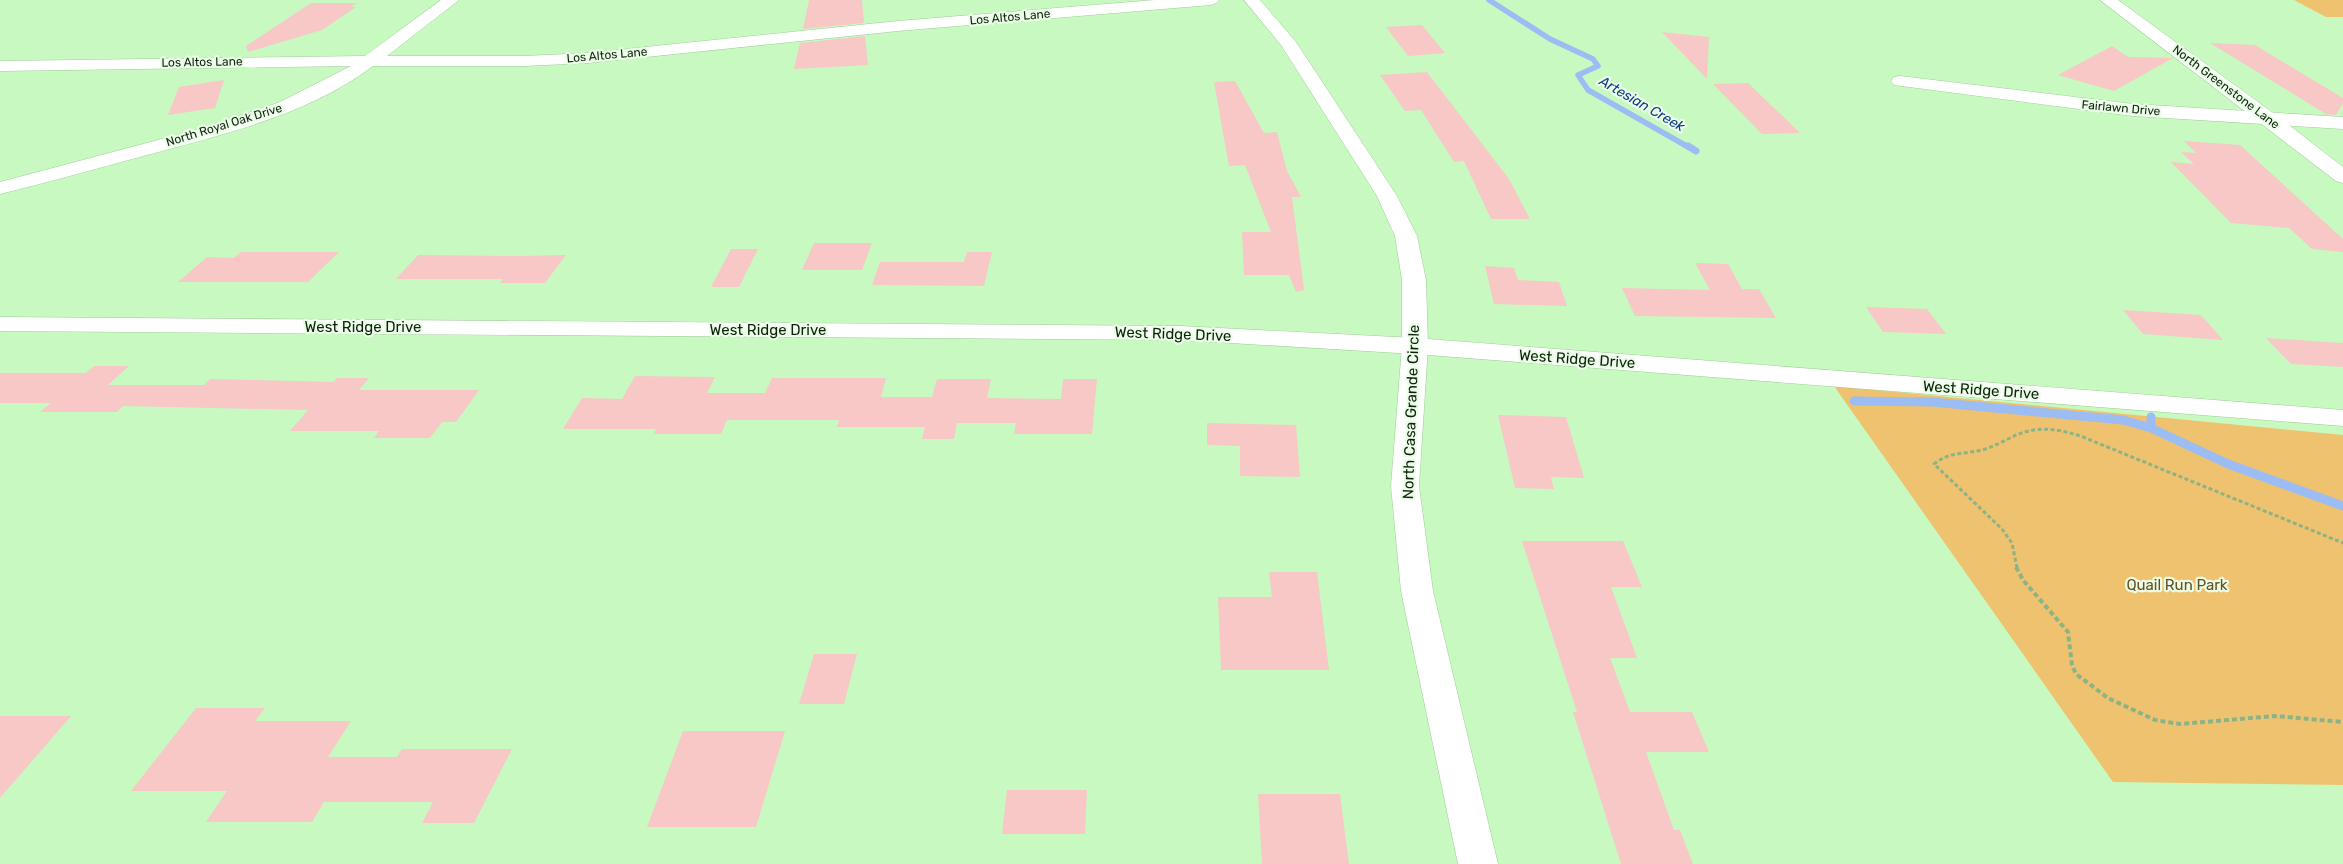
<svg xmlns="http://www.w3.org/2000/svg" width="2343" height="864" font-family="Rubik,sans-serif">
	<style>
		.green { fill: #efc26f }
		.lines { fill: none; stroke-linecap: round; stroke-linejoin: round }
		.stream-far2 { stroke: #9cbcf4; stroke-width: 5.5 }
		.stream-far1 { stroke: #9cbcf4; stroke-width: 7 }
		.stream { stroke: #9cbcf4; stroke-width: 9 }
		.building { fill: #f7c8c6 }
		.minor-casing { stroke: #9ecd97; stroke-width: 1 }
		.tertiary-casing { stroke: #9ecd97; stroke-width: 1 }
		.path-far1 { stroke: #8cb386; stroke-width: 3; stroke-dasharray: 4 2.5; stroke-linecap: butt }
		.path { stroke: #8cb386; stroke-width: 4; stroke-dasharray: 5 3; stroke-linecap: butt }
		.minor { fill: #fff; fill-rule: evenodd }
		.tertiary { fill: #fff; fill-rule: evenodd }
		.labels { text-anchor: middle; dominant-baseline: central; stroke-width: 4.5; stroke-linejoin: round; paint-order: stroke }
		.far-street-label { font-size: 12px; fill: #0f210c; stroke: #eafde7 }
		.far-water-label { font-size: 14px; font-style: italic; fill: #103a8a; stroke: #eafde7 }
		.street-label { font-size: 15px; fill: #0f210c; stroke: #eafde7 }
		.park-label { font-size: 15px; fill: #674f21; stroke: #eafde7 }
	</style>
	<rect width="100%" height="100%" fill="#c8f9c1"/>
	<path class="green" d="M2294,0H2343V17H2326Z
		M1834,386L2343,435V785L2113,782Z"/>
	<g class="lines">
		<path class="stream-far2" d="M1489,0L1550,39L1593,59L1598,66L1578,75L1588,90L1690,148"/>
		<path class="stream-far1" d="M1688,146L1696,151"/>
		<path class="stream" d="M1854,401L1932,402L2123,420L2151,428L2228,464L2343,506
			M2151,417V428"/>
	</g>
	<path class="building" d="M809,0H862L864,23L803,29Z
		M311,3H357L351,7H356L322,30L248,52L246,46Z
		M1422,25L1445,53L1408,56L1386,27Z
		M1662,32L1709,37L1707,79Z
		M865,36L868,65L794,69L800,43Z
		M2210,43L2255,45L2343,98V103L2336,115L2326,114Z
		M2112,46L2128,57L2173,58L2114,91L2058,75Z
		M1427,72L1509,179L1530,219H1491L1464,161L1454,162L1421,110L1405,111L1380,75Z
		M224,80L215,108L168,115L179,87Z
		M1235,81L1264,133L1277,132L1287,171L1301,197H1292L1304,290L1296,292L1289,275H1244L1242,232H1271L1245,165L1229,166L1214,82Z
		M1748,83L1800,133L1762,134L1713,84Z
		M2184,141L2240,145L2343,239V252L2312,249L2289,228L2231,223L2171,162L2194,164L2181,152L2196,153Z
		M814,243H872L862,270H802Z
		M731,249H758L739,287H711Z
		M241,252H339L308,282H178L207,257L234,258Z
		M967,252H992L984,286L872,285L880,262H964Z
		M418,255L521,256L566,255L545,283H500L503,279H396Z
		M1695,263L1728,264L1742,289H1759L1776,318L1635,316L1622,288L1710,290Z
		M1485,266L1514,268L1518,280L1559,282L1567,306L1494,304Z
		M1866,307L1927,309L1946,334L1883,332Z
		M2123,310L2201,315L2223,340L2143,334Z
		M2266,338L2343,343V367L2291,364Z
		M94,366H129L108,385H204L210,379L334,382L337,378H369L359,390H479L456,422H442L430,438H374L379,431H290L308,410L123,406L117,412H40L51,403H0V373H86Z
		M635,376L715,377L707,393H765L772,378H886L881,397H932L937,379H991L987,398L1061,399L1063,379H1097L1092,434H1014L1016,423H957L954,439H922L925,427H837L839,420H727L721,434H654L656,429H563L582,398L622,399Z
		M1498,415L1566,417L1584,478L1551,477L1554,489L1515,488Z
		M1207,423L1296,425L1300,477L1240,476V446L1207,445Z
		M1522,541H1623L1642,587H1611L1637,658H1610L1630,712H1692L1709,752H1646L1674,830H1680L1693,864H1621L1573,712H1577Z
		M1269,572H1317L1329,670H1221L1218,597H1272Z
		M814,654H857L844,704H799Z
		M196,708H265L255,721H351L328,757H397L402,749H512L474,823H422L433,802H324L312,822H206L227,791H131Z
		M0,716H71L0,798Z
		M683,731H785L756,827H647Z
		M1007,790H1087L1085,834H1002Z
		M1258,794H1340L1349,864H1262Z"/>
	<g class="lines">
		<g class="minor-casing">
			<path id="minor" d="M441,0H459L387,56H524L588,53L898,21L1155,0H1219L1216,3L1211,5L898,31L588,63L524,66H373C308,115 224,134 147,155C98,168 49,182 0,194V182L207,127L280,102L351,66L0,71V61L365,56Z
				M1244,0H1260L1296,42L1397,196L1417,236L1426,280L1428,346L1419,486L1433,591L1498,864H1458L1401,591L1391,486L1402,346V280L1395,236L1377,196L1281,45Z
				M1900,76L2133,104L2343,117V129L2133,116L1894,85L1891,81L1894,77Z"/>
		</g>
		<g class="tertiary-casing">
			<path id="tertiary" d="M2100,0H2118L2276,115L2343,167V183L2336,181Z
				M0,317L1180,326L1415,338L2343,410V426L1415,354L1180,340L0,331Z"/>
		</g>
		<path class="path-far1" d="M2017,568L2012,543L2002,529L1934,464C1948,452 1965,454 1982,450C1993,447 2004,441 2014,436C2038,425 2060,429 2083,437L2343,543"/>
		<path class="path" d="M2016,567L2023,580L2068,632L2072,665L2076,674L2108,698L2155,720L2180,724L2275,716L2343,722"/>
		<use href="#minor" class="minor"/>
		<use href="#tertiary" class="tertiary"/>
	</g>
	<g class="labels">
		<g class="far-street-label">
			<text transform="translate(1010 17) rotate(-5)">Los Altos Lane</text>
			<text transform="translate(607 55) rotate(-5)">Los Altos Lane</text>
			<text transform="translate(202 62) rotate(-1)">Los Altos Lane</text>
			<text transform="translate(2226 87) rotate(37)">North Greenstone Lane</text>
			<text transform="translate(2121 108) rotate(5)">Fairlawn Drive</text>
			<text transform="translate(224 125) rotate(-17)">North Royal Oak Drive</text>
		</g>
		<g class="far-water-label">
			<text transform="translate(1642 104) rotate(30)">Artesian Creek</text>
		</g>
		<g class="street-label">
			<text x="363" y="327">West Ridge Drive</text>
			<text x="768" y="330">West Ridge Drive</text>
			<text transform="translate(1173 334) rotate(2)">West Ridge Drive</text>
			<text transform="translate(1577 359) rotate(4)">West Ridge Drive</text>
			<text transform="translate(1981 390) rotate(4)">West Ridge Drive</text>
			<text transform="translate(1411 412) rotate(-88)">North Casa Grande Circle</text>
		</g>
		<g class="park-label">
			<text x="2177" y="585">Quail Run Park</text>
		</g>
	</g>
</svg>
